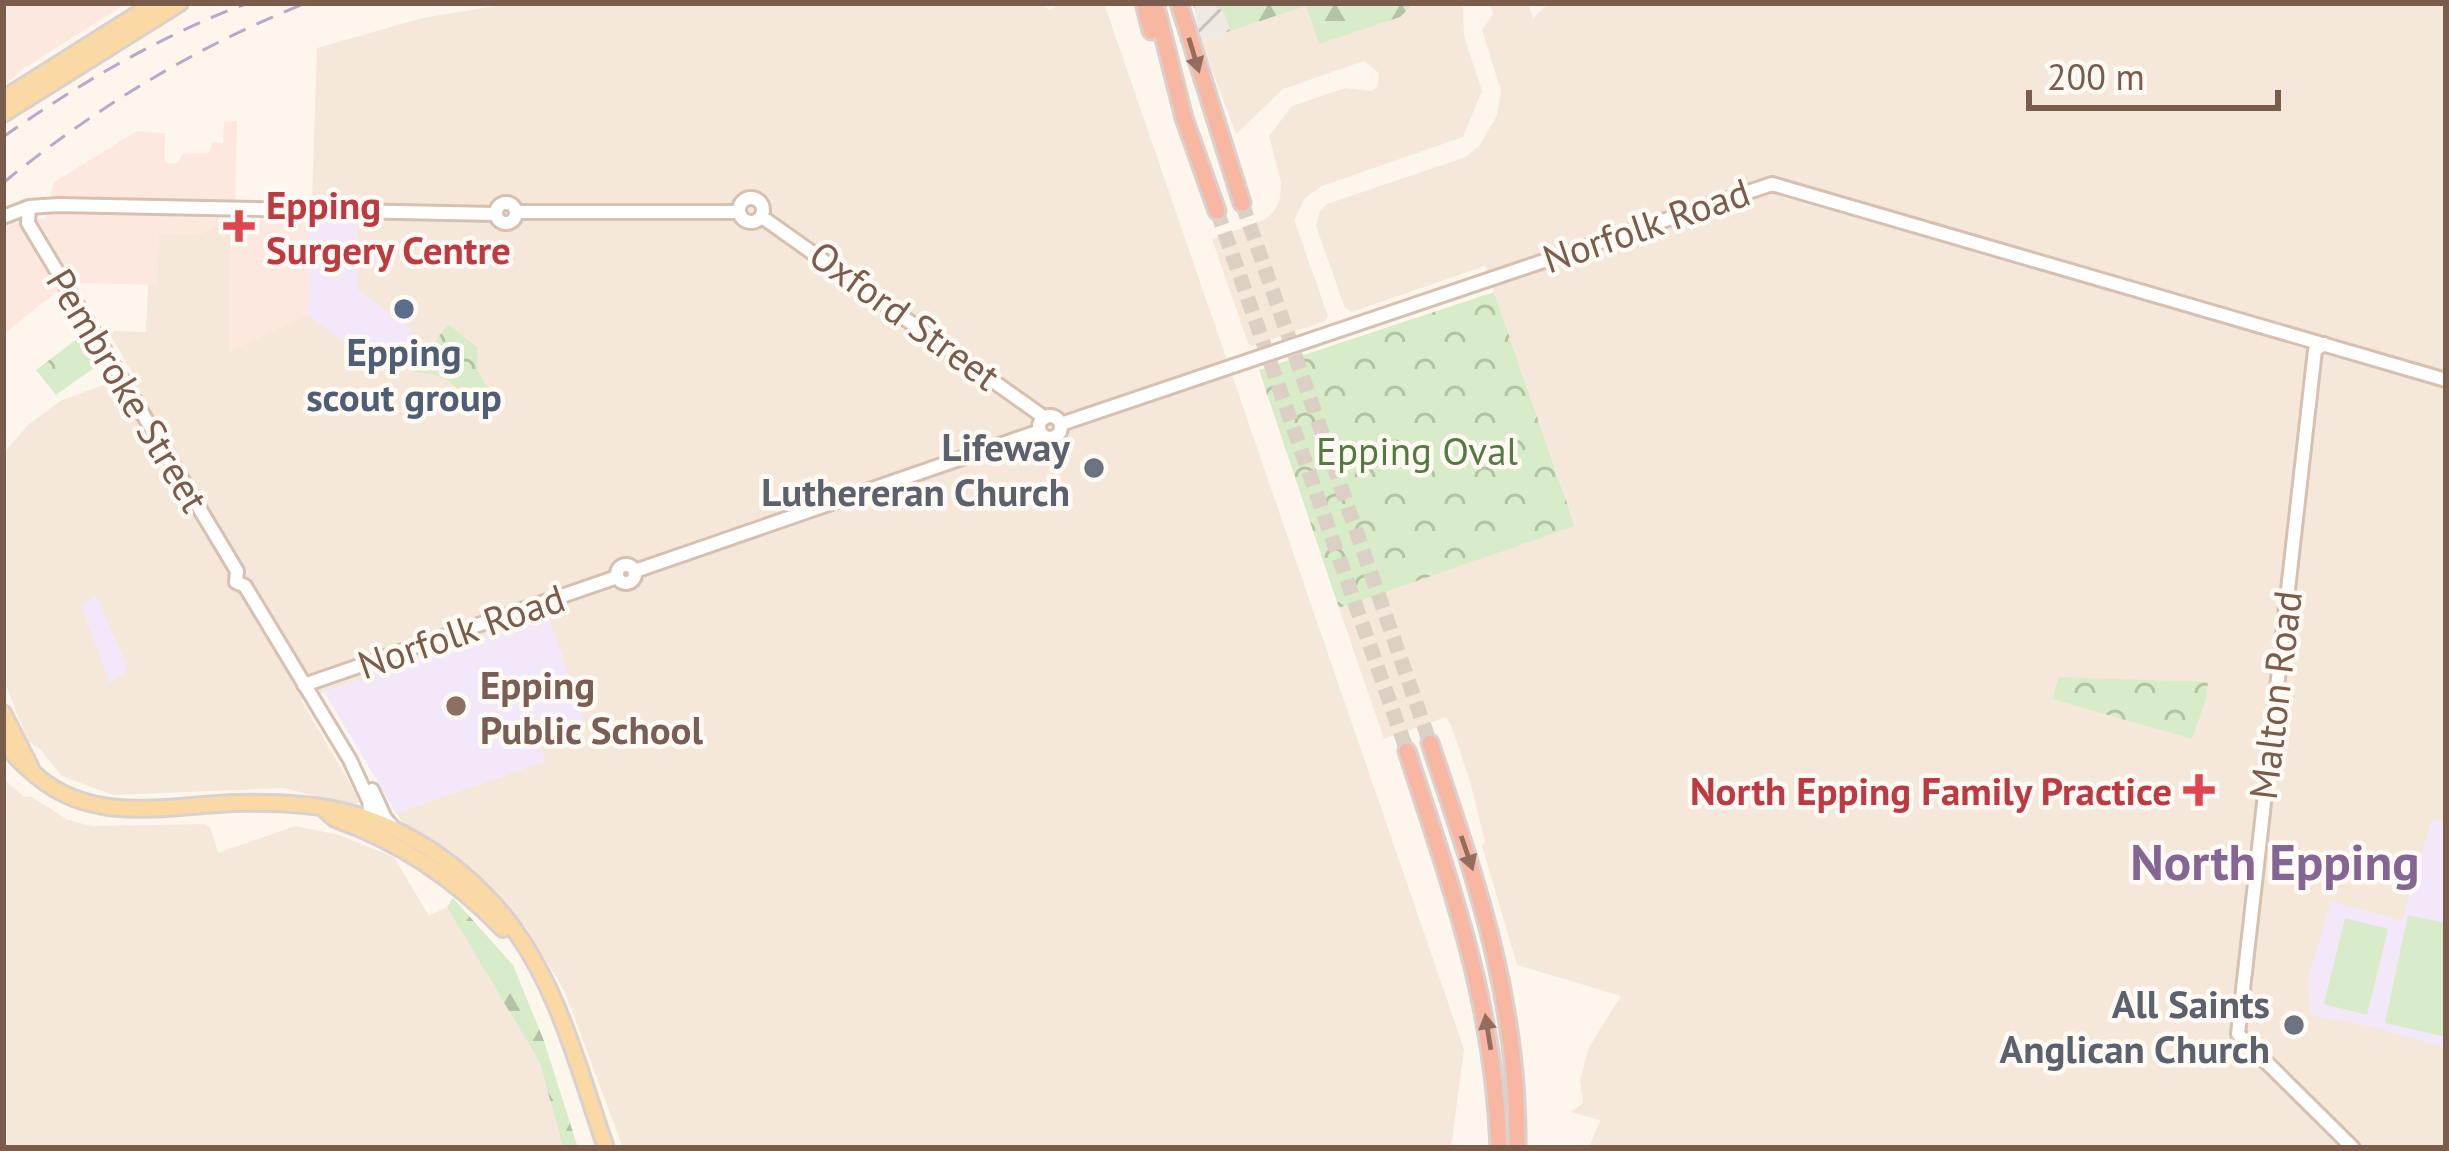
<svg xmlns="http://www.w3.org/2000/svg" width="2449" height="1151" font-family="'PT Sans',sans-serif">
	<style>
		.residential { fill: #f5e8da }
		.commercial { fill: #fde8e0 }
		.industrial { fill: url(#industrial-furrows) }
		.education { fill: #f3e8fa }
		.grass { fill: #d8ecc9 }
		.forest { fill: url(#forest-firs) }
		.park { fill: url(#park-crowns) }
		.lines { fill: none; stroke-linecap: round; stroke-linejoin: round }
		.highway-tunnel { stroke: #dcd0c4; stroke-width: 15; stroke-dasharray: 15 8; stroke-linecap: butt }
		.secondary-casing { stroke: #d6c0b0; stroke-width: 18 }
		.primary-casing { stroke: #dad1cd; stroke-width: 20 }
		.highway-casing { stroke: #dad1cd; stroke-width: 21 }
		.secondary { stroke: #fff; stroke-width: 12 }
		.primary { stroke: #fbd9a5; stroke-width: 14 }
		.highway { stroke: #f7b7a3; stroke-width: 15 }
		.rail { stroke: #b9a8c9; stroke-width: 3; stroke-dasharray: 18 12; stroke-linecap: butt }
		.oneway { fill: #936e5e }
		.health-dot { fill: #e0444e; stroke: #fffaf3; stroke-width: 4.5 }
		.service-dot { fill: #5c6f8a; stroke: #fffaf3; stroke-width: 4.5 }
		.worship-dot { fill: #6b7280; stroke: #fffaf3; stroke-width: 4.5 }
		.education-dot { fill: #8d6e63; stroke: #fffaf3; stroke-width: 4.5 }
		.labels { text-anchor: middle; dominant-baseline: central; stroke-width: 9; stroke-linejoin: round; paint-order: stroke }
		.health-label { font-size: 39px; font-weight: bold; fill: #be3a42; stroke: #fffaf3; text-anchor: start }
		.street-label { font-size: 39px; fill: #7a5c4d; stroke: #fffaf3 }
		.service-label { font-size: 39px; font-weight: bold; fill: #4e5e75; stroke: #fffaf3 }
		.worship-label { font-size: 39px; font-weight: bold; fill: #5b616d; stroke: #fffaf3; text-anchor: end }
		.park-label { font-size: 39px; fill: #537a41; stroke: #fffaf3 }
		.education-label { font-size: 39px; font-weight: bold; fill: #785e54; stroke: #fffaf3; text-anchor: start }
		.district-label { font-size: 51px; font-weight: bold; fill: #846695; stroke: #fffaf3 }
	</style>
	<defs>
		<pattern id="industrial-furrows" width="10" height="10" patternUnits="userSpaceOnUse" patternTransform="scale(3)"><rect width="10" height="10" fill="#efe9e4"/><path d="M-1 1l2-2M0 10L10 0M9 11l2-2" fill="none" stroke="#c7c0bb"/></pattern>
		<pattern id="forest-firs" width="22" height="20" patternUnits="userSpaceOnUse" patternTransform="scale(3)"><rect width="22" height="20" fill="#d8ecc9"/><path d="M5 1l3.5 6h-7zM16 11l3.5 6h-7z" fill="#b4c2a5"/></pattern>
		<pattern id="park-crowns" width="20" height="18" patternUnits="userSpaceOnUse" patternTransform="scale(3)"><rect width="20" height="18" fill="#d8ecc9"/><path d="M2 6a3 3 0 1 1 6 0M12 15a3 3 0 1 1 6 0" fill="none" stroke="#b4c2a5"/></pattern>
	</defs>
	<rect width="100%" height="100%" fill="#fdf6ec"/>
	<path class="residential" d="M513,3H1038L1050,10L1062,3H1104L1464,1049L1451,1148H623L565,992L526,927L469,869L405,826L396,813L545,761L538,738L548,615L301,700L353,789L359,802L349,805L284,788L113,795L62,776L40,749L28,741L3,678V448L6,450L28,425L60,401L133,374L108,331L146,332L148,285L157,284L159,233L200,234L216,225L230,224L308,315L317,48L422,18Z
		M1463,3L1464,36L1482,91L1463,137L1322,186L1305,198L1294,220L1328,316L1325,321L1252,346L1248,343L1212,239L1266,219L1275,210L1280,199L1281,182L1269,136L1292,106L1345,88L1371,91L1377,87L1379,73L1364,61L1283,89L1236,134L1201,41L1306,5Z
		M1490,3H1528L1533,18L1549,3H2446V1148H1589L1600,1120L1571,1112L1583,1103L1580,1080L1589,1047L1621,996L1517,965L1482,846L1485,842L1470,781L1451,725L1446,717L1384,739L1339,608L1575,525L1485,266L1352,312L1345,308L1316,226L1320,211L1327,204L1466,157L1480,145L1497,115L1501,91L1482,30L1493,14Z
		M3,766L5,780L24,797H32L68,820L92,826L205,824L210,827L218,853L295,826L339,835L394,857L429,916L447,907L540,1063L563,1148H3Z"/>
	<path class="commercial" d="M3,3H127L20,71L3,88Z
		M237,121L235,220L309,221L308,315L229,352L230,225H216L200,234L159,233L157,285L76,283L55,293L3,335V231L13,223L45,218L54,182L137,131L165,133V163H178L182,154L209,153L212,142L223,143L224,122Z"/>
	<path class="industrial" d="M1193,3H1209L1225,12L1230,31L1201,41Z"/>
	<path class="education" d="M309,221L358,222V290L413,331L383,371L308,315Z
		M96,595L128,669L110,683L81,605Z
		M548,615L585,721L538,738L546,761L396,813L324,692Z
		M2432,819L2446,823V1048L2370,1026L2311,1015L2308,980L2331,901L2402,921Z"/>
	<path class="grass" d="M2408,915L2446,923V1037L2385,1023Z
		M2345,918L2388,929L2367,1015L2324,1004Z"/>
	<path class="forest" d="M1209,3H1414L1400,17L1319,44L1306,6L1230,31L1224,12Z
		M453,898L513,965L544,1041L578,1148H563L540,1063L447,907Z"/>
	<path class="park" d="M1494,292L1575,526L1339,608L1259,370Z
		M448,324L477,347L478,372L490,391L468,404C454,378 441,375 413,372Z
		M82,335L101,363L56,395L36,370Z
		M2059,677L2208,682L2206,699L2192,739L2052,699Z"/>
	<g class="lines">
		<path class="highway-tunnel" d="M1242,203L1430,743
			M1217,211L1407,751"/>
		<g class="secondary-casing">
			<path id="secondary" d="M739 210a12 12 0 1 1 24 0a12 12 0 1 1-24 0Z
				M496 213a10 10 0 1 1 20 0a10 10 0 1 1-20 0Z
				M29,207L28,223L237,571L236,582L245,586
				M516,212H739
				M3,217L29,207L58,205L495,214
				M762,217L1045,418
				M2324,344L2315,350L2238,1034L2353,1148
				M1039 427a11 11 0 1 1 22 0a11 11 0 1 1-22 0Z
				M1061,424L1772,184L2446,380
				M617 574a9 9 0 1 1 18 0a9 9 0 1 1-18 0Z
				M635,571L1040,431
				M245,586L350,760L369,801L373,827
				M304,685L617,577
				M372,790L385,818L394,829"/>
		</g>
		<g class="primary-casing">
			<path id="primary" d="M3,99L155,3
				M3,114L180,3
				M3,713L31,768
				M3,737C12,756 23,764 38,777C94,824 166,806 233,803C267,802 309,803 342,811C407,826 467,869 508,921C559,987 579,1071 606,1148
				M325,810L335,819C401,842 455,879 503,929"/>
		</g>
		<g class="highway-casing">
			<path id="highway" d="M1144,3L1151,31
				M1155,3L1184,118L1217,211
				M1179,3L1242,203
				M1430,743C1476,880 1519,1001 1517,1148
				M1407,751C1451,887 1494,1003 1499,1148"/>
		</g>
		<use href="#secondary" class="secondary"/>
		<use href="#primary" class="primary"/>
		<use href="#highway" class="highway"/>
		<path class="rail" d="M3,137C78,84 162,35 248,3
			M3,183C95,108 195,47 306,3"/>
	</g>
	<defs><path id="oneway-solid" d="M-6-.8H1V-3.2L6.5 0L1 3.2V.8H-6Z" transform="scale(3)"/></defs>
	<g class="oneway">
		<use href="#oneway-solid" transform="translate(1194 55) rotate(73)"/>
		<use href="#oneway-solid" transform="translate(1467 853) rotate(71)"/>
		<use href="#oneway-solid" transform="translate(1488 1032) rotate(-99)"/>
	</g>
	<g class="health-dot">
		<path d="M233 208h12v12h12v12h-12v12h-12v-12h-12v-12h12z"/>
		<path d="M2193 772h12v12h12v12h-12v12h-12v-12h-12v-12h12z"/>
	</g>
	<circle class="service-dot" cx="404" cy="309" r="12"/>
	<g class="worship-dot">
		<circle cx="1094" cy="468" r="12"/>
		<circle cx="2294" cy="1025" r="12"/>
	</g>
	<circle class="education-dot" cx="456" cy="706" r="12"/>
	<g class="labels">
		<g class="health-label">
			<text x="266" y="204">Epping<tspan x="266" dy="45">Surgery Centre</tspan></text>
			<text x="2172" y="790" text-anchor="end">North Epping Family Practice</text>
		</g>
		<g class="street-label">
			<text transform="translate(1646 225) rotate(-19)">Norfolk Road</text>
			<text transform="translate(905 315) rotate(36)">Oxford Street</text>
			<text transform="translate(128 390) rotate(59)">Pembroke Street</text>
			<text transform="translate(461 631) rotate(-19)">Norfolk Road</text>
			<text transform="translate(2275 695) rotate(-83)">Malton Road</text>
		</g>
		<g class="service-label">
			<text x="404" y="351">Epping<tspan x="404" dy="45">scout group</tspan></text>
		</g>
		<g class="worship-label">
			<text x="1070" y="446">Lifeway<tspan x="1070" dy="45">Luthereran Church</tspan></text>
			<text x="2270" y="1003">All Saints<tspan x="2270" dy="45">Anglican Church</tspan></text>
		</g>
		<g class="park-label">
			<text x="1417" y="450">Epping Oval</text>
		</g>
		<g class="education-label">
			<text x="480" y="684">Epping<tspan x="480" dy="45">Public School</tspan></text>
		</g>
		<g class="district-label">
			<text x="2275" y="861">North Epping</text>
		</g>
	</g>
	<rect width="2449" height="1151" fill="none" stroke="#7a5c4d" stroke-width="12"/>
	<path d="M2029 90v18h249v-18" fill="none" stroke="#7a5c4d" stroke-width="6"/>
	<text x="2047" y="90" font-size="36" fill="#7a5c4d" stroke="#fffaf3" stroke-width="9" paint-order="stroke">200 m</text>
</svg>
